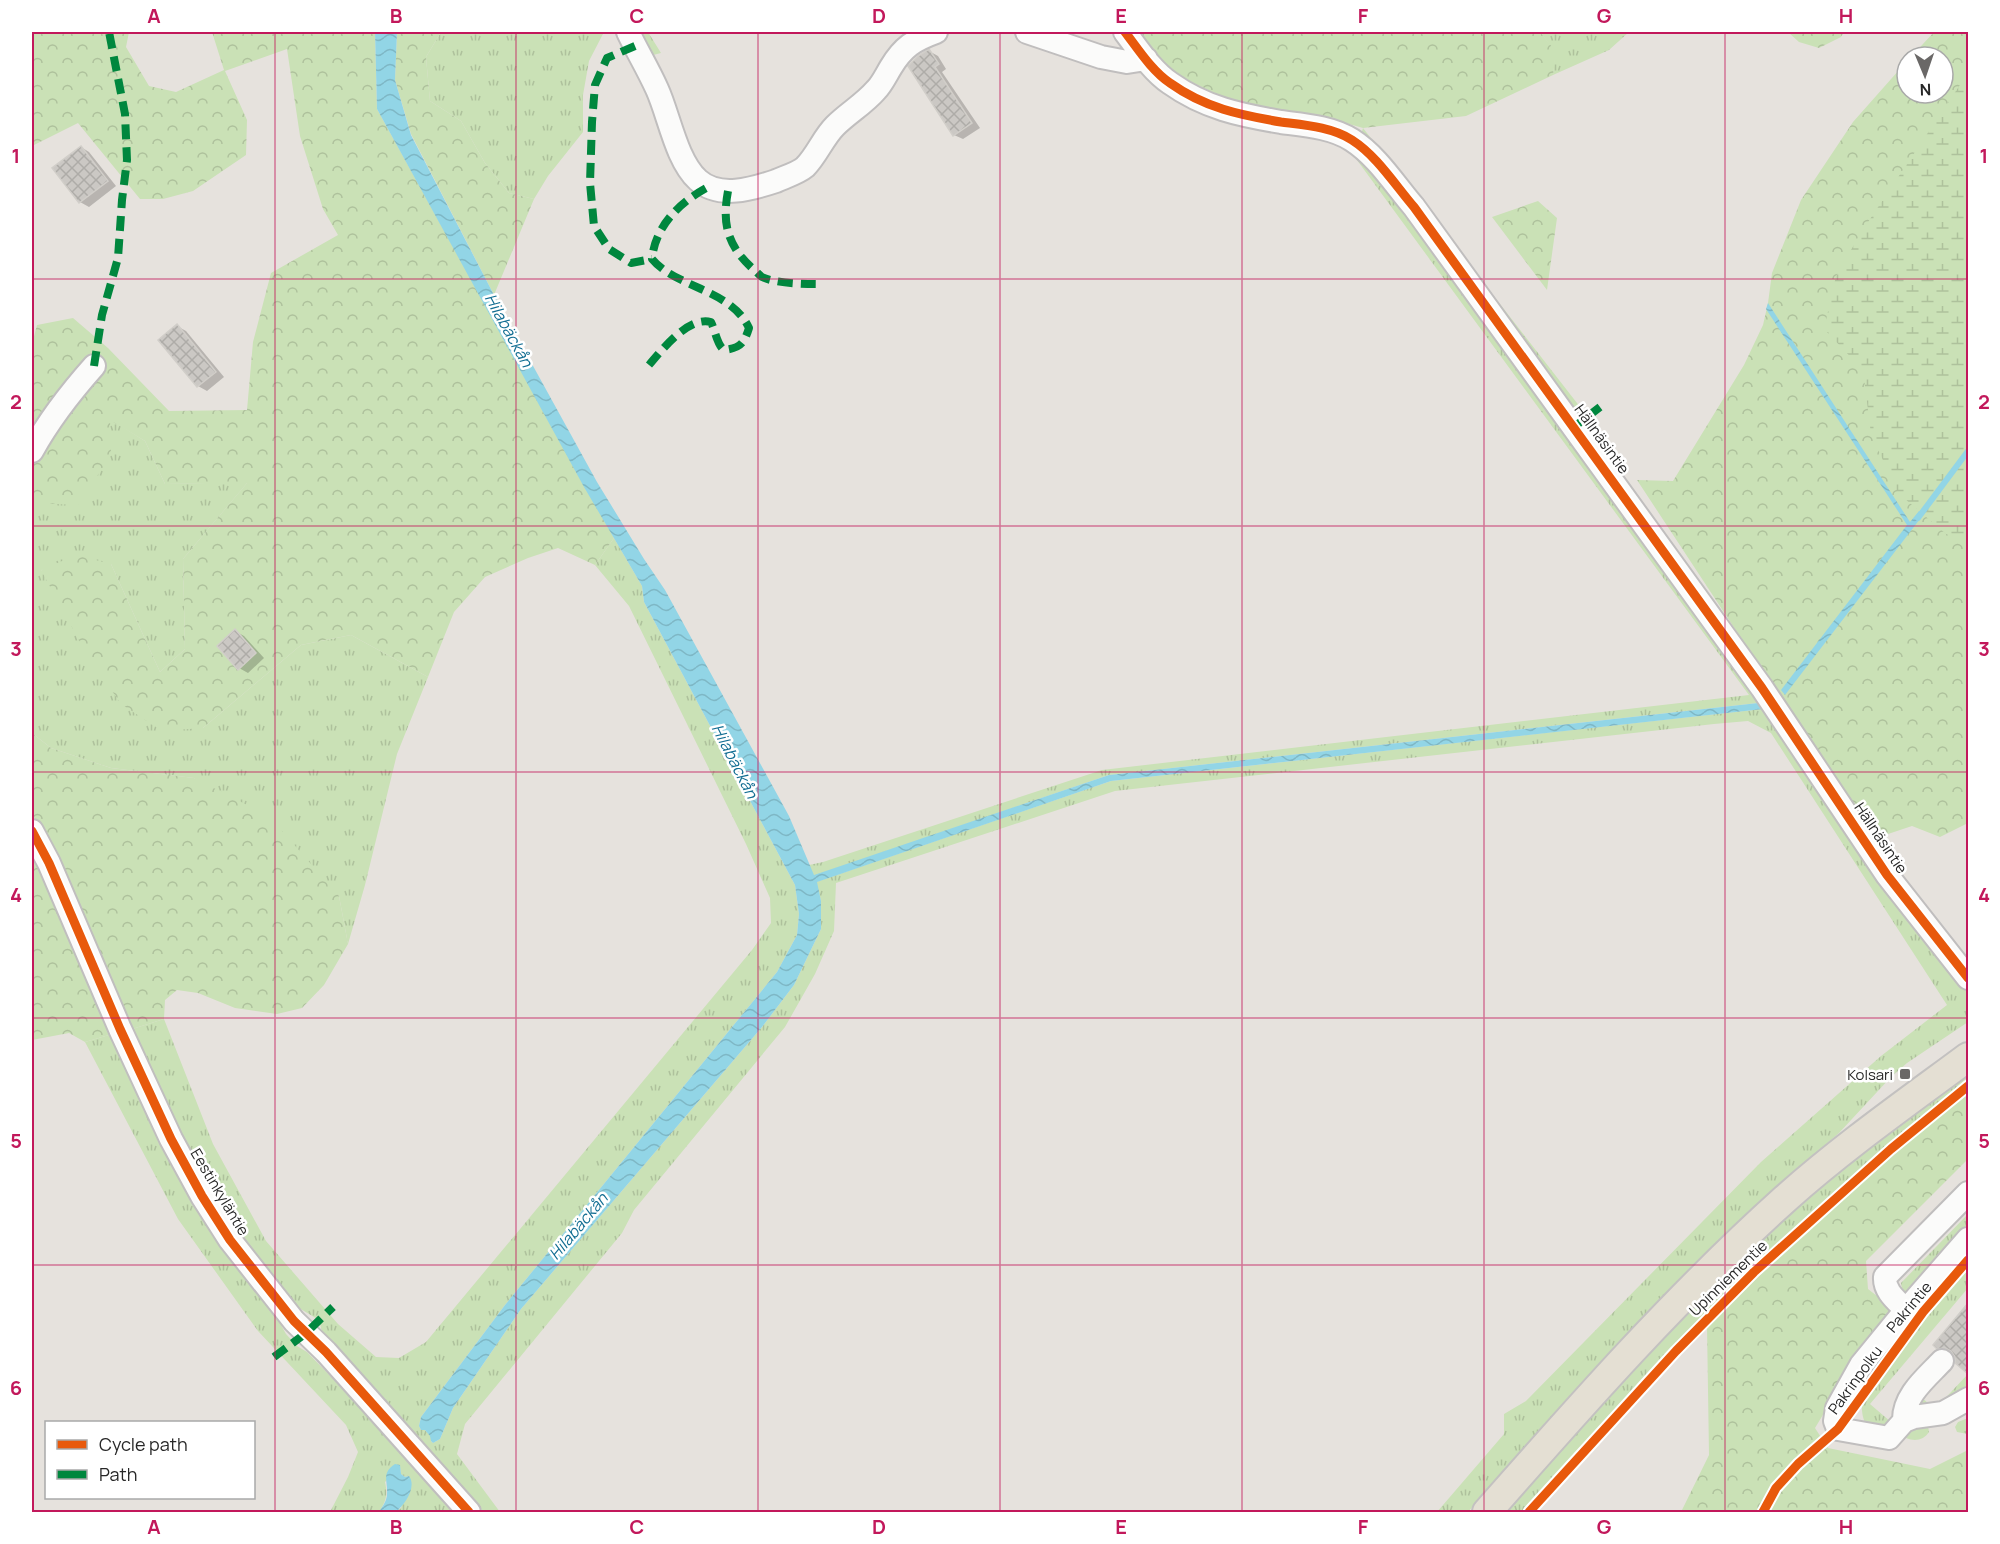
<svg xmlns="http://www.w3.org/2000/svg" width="2000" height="1544" font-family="Manrope,sans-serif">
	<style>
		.grass { fill: url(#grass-tufts) }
		.forest { fill: url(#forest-crowns) }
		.wetland { fill: url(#wetland-marsh) }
		.water { fill: url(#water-waves) }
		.shadow { fill: #0003 }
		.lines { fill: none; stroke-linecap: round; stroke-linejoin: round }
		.stream { stroke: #92d5e6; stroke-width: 6 }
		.building { fill: url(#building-cross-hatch); stroke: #d1cec9; stroke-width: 1.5 }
		.minor-casing { stroke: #c0bebe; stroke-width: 26 }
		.major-casing { stroke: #c3c1c0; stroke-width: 32 }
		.minor { stroke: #fbfbfa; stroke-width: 22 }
		.major { stroke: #e4dfd3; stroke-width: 28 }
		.quiet { stroke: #00873e; stroke-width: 8; stroke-dasharray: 15 8; stroke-linecap: butt }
		.cycleway-casing { stroke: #fff; stroke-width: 13 }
		.cycleway { stroke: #e8590c; stroke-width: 9 }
		.grid { fill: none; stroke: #c2185b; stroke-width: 1.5; stroke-opacity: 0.55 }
		.poi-dot { fill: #6a6867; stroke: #fff; stroke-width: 2 }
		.labels { text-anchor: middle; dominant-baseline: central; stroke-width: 5; stroke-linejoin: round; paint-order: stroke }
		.street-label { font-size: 15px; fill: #272727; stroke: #fff }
		.poi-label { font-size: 15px; fill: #272727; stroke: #fff; text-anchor: end }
		.water-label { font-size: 16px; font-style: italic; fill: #116d92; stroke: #fff }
		.neatline { fill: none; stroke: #c2185b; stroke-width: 2 }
		.grid-label { font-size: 20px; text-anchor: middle; font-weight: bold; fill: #c2185b }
	</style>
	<defs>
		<pattern id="grass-tufts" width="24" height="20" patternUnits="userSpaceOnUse" patternTransform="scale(1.5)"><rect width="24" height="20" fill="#cae1b6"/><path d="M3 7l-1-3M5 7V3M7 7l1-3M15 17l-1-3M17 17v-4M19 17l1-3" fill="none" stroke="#aec19c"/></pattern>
		<pattern id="forest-crowns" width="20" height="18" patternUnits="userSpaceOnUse" patternTransform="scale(1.5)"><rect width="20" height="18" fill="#cae1b6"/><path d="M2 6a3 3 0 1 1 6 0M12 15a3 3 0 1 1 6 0" fill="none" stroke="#aec19c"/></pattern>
		<pattern id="wetland-marsh" width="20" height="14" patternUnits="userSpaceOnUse" patternTransform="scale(1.5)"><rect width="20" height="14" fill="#cae1b6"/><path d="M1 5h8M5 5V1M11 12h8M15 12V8" fill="none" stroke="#aec19c"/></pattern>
		<pattern id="water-waves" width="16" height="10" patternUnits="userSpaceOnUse" patternTransform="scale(1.5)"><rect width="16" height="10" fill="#92d5e6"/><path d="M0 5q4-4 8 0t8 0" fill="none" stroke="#7eb7c5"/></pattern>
		<pattern id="building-cross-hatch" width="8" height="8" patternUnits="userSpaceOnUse" patternTransform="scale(1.5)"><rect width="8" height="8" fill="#cbc8c4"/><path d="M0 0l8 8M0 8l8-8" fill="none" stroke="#aeaca8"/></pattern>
	</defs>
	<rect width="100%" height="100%" fill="#e6e2dd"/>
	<path class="grass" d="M441,32H604L589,61L583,95V132L548,176L534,199L509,193L485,163L461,121L430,101L426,57Z
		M638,32H648L661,53L649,56Z
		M1540,32H1629L1609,50L1553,75L1555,52Z
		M1363,128L1591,421L1589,433L1360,138Z
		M1354,156L1360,158L1397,197L1968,986V1022L1907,1063L1890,1078L1839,1133L1771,1192L1649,1310L1534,1436L1468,1512H1437L1504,1434V1414L1526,1401L1761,1162L1881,1056L1947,1005L1771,733L1748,721L1714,724L1115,791L836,883L834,931L815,974L785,1027L634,1210L622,1233L465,1424L457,1454L500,1512H484L440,1462L322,1332L319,1320L294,1305L261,1265L216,1199L176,1127L129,1030L164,1019L213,1144L266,1241L338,1324L376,1357L399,1358L426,1342L752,950L771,923L770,898L746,844L629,606L595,565L614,538L642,586L644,602L795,885L799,914L797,935L777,972L505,1305L421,1417L419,1426L421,1430H425L431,1436V1441L433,1443L440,1439L453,1408L521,1309L762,1027L794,985L821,929V901L816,882L1111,781L1762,709L1758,703L1109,775L814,876L809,865L823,862L1102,770L1749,695Z
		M110,419L145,441L165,484L248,482L183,559L185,649L160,672L111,564L41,570L203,728L301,645L351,635L428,677L397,754L365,885L348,944L339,896L194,778L111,768L51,748L32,733V503Z
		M109,1035L124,1057L191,1195L237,1267L272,1309L286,1334L297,1346L307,1352L342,1388L455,1512H426L422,1510L420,1512H396L401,1508L409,1476L405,1477L401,1474L400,1467L385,1482C388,1495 386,1501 379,1512H330L348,1477L358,1452L346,1425L258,1331L178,1219L85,1042Z
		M1968,1065V1081L1879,1155L1784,1237L1708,1310L1607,1418L1523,1512H1507C1570,1441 1632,1369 1699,1301C1782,1215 1875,1139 1968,1065Z
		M1968,1214V1232L1907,1294L1902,1288L1901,1283Z
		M1968,1269V1288L1870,1404L1891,1422V1427L1865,1423C1861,1413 1861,1404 1864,1394L1909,1336Z
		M1968,1374V1393C1951,1403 1933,1419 1912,1409V1405L1921,1397L1935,1409Z
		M1968,1402V1412L1928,1426L1929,1432C1924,1440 1915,1442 1906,1438L1904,1434L1911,1430Z
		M1968,1418V1434L1957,1432L1955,1427L1958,1422Z"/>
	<path class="forest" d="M32,32H129L126,47L149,86L176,92L224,70L212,32H375L377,109L614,538L595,565L558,548L528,558L485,577L454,612L428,677L351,635L301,645L203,728L162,731L121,704L87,655L41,570L76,555L111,564L160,672L185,649L183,559L247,483L165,484L145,441L110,420L111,455L78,505L32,503V344L37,325L73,318L108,348L169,411L247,410L253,342L271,273L338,235L323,209L300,136L287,49L225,71L247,120L246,155L193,191L163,199H140L78,123L34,145L32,140Z
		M397,32H441L426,57L430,101L461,121L485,163L509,193L534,199L494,295L411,134L395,80Z
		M1139,32H1540L1556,52L1553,75L1466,116L1363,128L1328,118L1241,106L1173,73Z
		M1788,32H1844L1841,37L1819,48L1799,42Z
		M1934,32H1968V823L1940,837L1912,826L1873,839L1637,480L1673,481L1744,365L1763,325L1768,303L1772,273L1801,200L1853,122L1907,61V93H1943V57H1911Z
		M1538,201L1557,218L1547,290L1492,217Z
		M32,733L51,748L111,768L194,778L269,816L339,896L348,944L324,985L302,1008L277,1014L235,1008L198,993L177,990L165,1000L164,1019L129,1030L92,942L68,876L32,814Z
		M32,858L47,882L109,1035L85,1042L69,1033L32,1040Z
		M1968,1094V1159L1866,1261L1868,1289L1895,1310L1827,1408L1815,1428L1828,1448L1930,1469L1968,1450V1512H1681L1709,1455L1707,1326C1790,1245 1876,1166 1968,1094Z"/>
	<path class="wetland" d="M1968,73V540L1946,534L1898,493L1871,434L1863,370L1824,329L1836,276L1862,231Z"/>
	<path class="water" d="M375,32H397L395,80L411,135L494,295L597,482L644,559L665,590L789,816L814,875L1109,775L1758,703L1763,709L1111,781L817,882L821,901V929L794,985L762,1027L521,1309L453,1408L440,1439L433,1443L431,1441L430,1436L425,1430H421L419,1426L421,1417L505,1305L777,972L797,935L799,914L795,885L644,602L642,586L584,487L377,109Z
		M1768,303L1910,522L1919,511L1923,515L1785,695L1781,690L1907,525L1766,309Z
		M395,1464L400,1465L401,1474L405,1477L409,1476C417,1487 405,1504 396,1512H379C382,1507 387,1501 387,1494C388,1481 381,1473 395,1464Z"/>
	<path class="shadow" d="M929,51L938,56L946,69L942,72L980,128L963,139L954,135Z
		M81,147L89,152L116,186L89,207L80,202L54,168Z
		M177,326L186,331L224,377L207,391L198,386L160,340Z
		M235,631L244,636L264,658L248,673L239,668Z
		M1968,1305V1371L1964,1369L1956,1358L1935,1345Z"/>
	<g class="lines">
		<path class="stream" d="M1918,518L1968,451"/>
	</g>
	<path class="building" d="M929,49L939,64L935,67L972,123L953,136L908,66L918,56Z
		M81,146L108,181L79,203L52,168Z
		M177,324L216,372L197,387L158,340Z
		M235,629L256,653L238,670L217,646Z
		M1968,1303V1374L1955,1363V1357L1951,1351L1945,1348L1937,1349L1933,1345Z"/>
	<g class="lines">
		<g class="minor-casing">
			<path id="minor" d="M628,32C637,51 648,69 657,89C669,115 676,160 698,180C719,199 752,189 776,181C785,177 798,173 805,167C817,155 823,138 835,126C848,113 864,104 876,90C882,84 886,75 891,67C903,47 914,40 936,32
				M1027,32L1101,57L1127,62L1146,59
				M1125,32C1138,49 1152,71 1170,83C1205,108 1240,115 1281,122C1304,125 1332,127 1352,140C1377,156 1395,185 1414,207L1762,688L1887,875L1968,978
				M32,451C49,420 70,393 94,366
				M32,831L49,863L120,1029L171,1139L202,1196L230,1240L294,1321L326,1352L469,1512
				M1968,1239L1906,1310L1861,1365L1837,1408L1835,1421L1838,1429L1889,1438L1904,1421L1914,1417L1943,1413L1968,1399
				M1906,1310C1896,1300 1884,1291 1885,1277L1968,1193
				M1904,1421C1903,1396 1926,1378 1942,1361"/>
		</g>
		<g class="major-casing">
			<path id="major" d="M1487,1512C1582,1404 1677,1296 1785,1199C1842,1148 1906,1103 1968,1057"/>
		</g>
		<use href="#minor" class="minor"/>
		<use href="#major" class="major"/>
		<path class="quiet" d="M635,46L607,58L595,85L592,122L590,183L594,226L609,249L631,263L652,259
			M728,191C722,223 727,245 752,268C755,270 759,275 762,277C777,284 807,284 823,284
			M649,365C662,350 688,316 711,322C715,330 717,345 724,350C740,348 744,344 749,328C731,289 676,288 652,259C655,226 680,202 708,187
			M94,366L102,315L118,258L122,200L127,160L125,114L109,32
			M1574,427L1600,407
			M274,1357L306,1333L333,1307"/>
		<g class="cycleway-casing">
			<path id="cycleway" d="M1125,32C1138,49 1152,71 1170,83C1205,108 1240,115 1281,122C1304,125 1332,127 1352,140C1377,156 1395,185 1414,207L1762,688L1887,875L1968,978
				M32,831L49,863L120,1029L171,1139L202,1196L230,1240L294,1321L326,1352L469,1512
				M1529,1512L1676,1351L1754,1272L1891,1149L1968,1086
				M1763,1512L1776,1488L1798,1464L1838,1429L1923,1312L1968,1260"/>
		</g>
		<use href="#cycleway" class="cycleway"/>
	</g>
	<path class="grid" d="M275,32V1512M516,32V1512M758,32V1512M1000,32V1512M1242,32V1512M1484,32V1512M1725,32V1512M32,279H1968M32,526H1968M32,772H1968M32,1018H1968M32,1265H1968"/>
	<rect class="poi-dot" x="1899" y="1068" width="12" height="12" rx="3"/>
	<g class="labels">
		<g class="street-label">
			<text transform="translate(1602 439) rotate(54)">Hällnäsintie</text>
			<text transform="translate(1881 838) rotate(56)">Hällnäsintie</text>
			<text transform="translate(220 1192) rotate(59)">Eestinkyläntie</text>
			<text transform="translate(1728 1278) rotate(-44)">Upinniementie</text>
			<text transform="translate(1909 1307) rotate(-50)">Pakrintie</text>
			<text transform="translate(1855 1380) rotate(-54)">Pakrinpolku</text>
		</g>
		<g class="poi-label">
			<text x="1893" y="1074">Kolsari</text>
		</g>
		<g class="water-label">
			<text transform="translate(509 330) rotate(61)">Hilabäckån</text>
			<text transform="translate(735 761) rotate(63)">Hilabäckån</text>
			<text transform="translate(578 1226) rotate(-50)">Hilabäckån</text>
		</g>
	</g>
	<rect width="2000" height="1544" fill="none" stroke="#ffffff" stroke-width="66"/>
	<rect x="45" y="1421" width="210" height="78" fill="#ffffff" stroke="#a9a9a9" stroke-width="1.5"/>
	<rect x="57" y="1440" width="30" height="9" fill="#e8590c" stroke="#a9a9a9" stroke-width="1.5"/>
	<text x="99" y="1451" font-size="18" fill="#272727">Cycle path</text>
	<rect x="57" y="1470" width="30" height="9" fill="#00873e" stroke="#a9a9a9" stroke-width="1.5"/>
	<text x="99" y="1481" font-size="18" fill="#272727">Path</text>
	<g transform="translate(1925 75) rotate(178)"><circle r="28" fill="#ffffff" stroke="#a9a9a9" stroke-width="1.5"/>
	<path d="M0-4.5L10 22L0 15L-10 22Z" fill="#6a6867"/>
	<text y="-9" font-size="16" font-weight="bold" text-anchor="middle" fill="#272727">N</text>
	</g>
	<rect x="33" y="33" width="1934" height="1478" class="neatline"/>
	<g class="grid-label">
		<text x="154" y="23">A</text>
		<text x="396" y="23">B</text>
		<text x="637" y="23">C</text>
		<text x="879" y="23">D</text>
		<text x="1121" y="23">E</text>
		<text x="1363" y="23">F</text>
		<text x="1604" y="23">G</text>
		<text x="1846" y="23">H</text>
		<text x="16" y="163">1</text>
		<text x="1984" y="163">1</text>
		<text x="16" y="409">2</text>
		<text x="1984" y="409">2</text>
		<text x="16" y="656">3</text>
		<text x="1984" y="656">3</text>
		<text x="16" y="902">4</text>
		<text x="1984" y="902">4</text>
		<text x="16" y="1148">5</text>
		<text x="1984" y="1148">5</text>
		<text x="16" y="1395">6</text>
		<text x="1984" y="1395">6</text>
		<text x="154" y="1534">A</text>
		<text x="396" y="1534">B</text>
		<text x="637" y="1534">C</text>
		<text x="879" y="1534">D</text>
		<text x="1121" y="1534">E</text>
		<text x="1363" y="1534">F</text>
		<text x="1604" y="1534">G</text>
		<text x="1846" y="1534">H</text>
	</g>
</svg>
